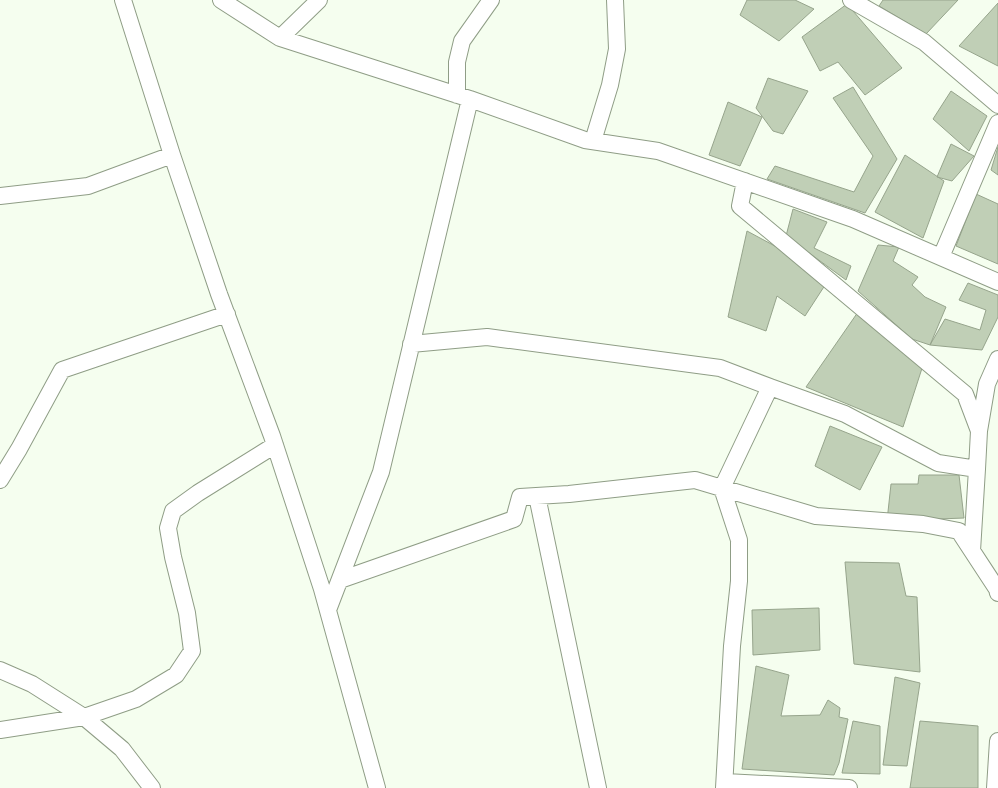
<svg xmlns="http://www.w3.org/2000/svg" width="998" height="788" font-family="Signika,sans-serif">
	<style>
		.building { fill: #c0cfb6; stroke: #96a48c }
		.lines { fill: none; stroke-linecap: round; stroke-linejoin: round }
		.street-casing { stroke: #8f9d86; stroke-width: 18 }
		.street { stroke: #fff; stroke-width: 16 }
	</style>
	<rect width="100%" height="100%" fill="#f5feef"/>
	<path class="building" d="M747,0H795L814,9L779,41L740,15Z
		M883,0H958L926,34L879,6Z
		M998,3V66L959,46Z
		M847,4L902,68L865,95L838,62L820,71L802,37Z
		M768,78L808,91L783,134L773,131L756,108Z
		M853,87L897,159L865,213L767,179L775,166L854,192L873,156L833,98Z
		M951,91L987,116L969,151L933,119Z
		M728,102L762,117L740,166L709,155Z
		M951,144L974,156L952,181L937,177Z
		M998,147V175L991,170Z
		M905,155L944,181L923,238L875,212Z
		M976,194L998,204V264L956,246Z
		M793,209L827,222L814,248L851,266L846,280L786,236Z
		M747,231L786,252L829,279L805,316L777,296L766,331L728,317Z
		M878,245L899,247L893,261L918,277L912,285L925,297L946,307L930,345L912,339L858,291Z
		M968,283L998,295V317L982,350L930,345L945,319L980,330L986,310L959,300Z
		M858,312L925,359L903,427L806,387Z
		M830,426L882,447L860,490L815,466Z
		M919,475H959L964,518L887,521L891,484H918Z
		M845,562L899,563L906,596L917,597L920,672L854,664Z
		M819,608L820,650L753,655L752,610Z
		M756,666L789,675L781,716L820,715L828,700L840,708L839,717L848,719L839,763L834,775L742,769Z
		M895,677L920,683L907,766L883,765Z
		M853,721L880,726V774L842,773Z
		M920,721L978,726V788H910Z"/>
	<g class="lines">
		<g class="street-casing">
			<path id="street" d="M123,0L172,155L219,294L272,436L322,589L377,788
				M221,0L280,38L470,99L585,140L658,151L853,219L998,282
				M851,0L924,42L998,105
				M280,38L319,0
				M457,95V62L462,41L491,0
				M593,141L610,85L617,49L615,0
				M745,181L740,206L965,394L979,431
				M0,196L88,186L172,155
				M941,257L998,123
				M411,344L487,337L720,368L770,387L722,488L739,540V581L732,646L724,788
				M770,387L845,414L938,463L977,469L972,551
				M977,469L979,431L987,384L998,359
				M0,480L19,449L62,370L227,314
				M537,496L598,788
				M340,580L514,519L520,497L569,494L695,480L816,516L923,524L959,531L997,589L998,593
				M328,610L381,472L470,99
				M0,670L32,684L84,717L136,699L176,675L192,651L187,613L173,557L168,528L173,511L198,493L275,445
				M0,730L84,717L122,749L152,788
				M725,782L849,788
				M995,788L998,741"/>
		</g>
		<use href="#street" class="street"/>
	</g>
</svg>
